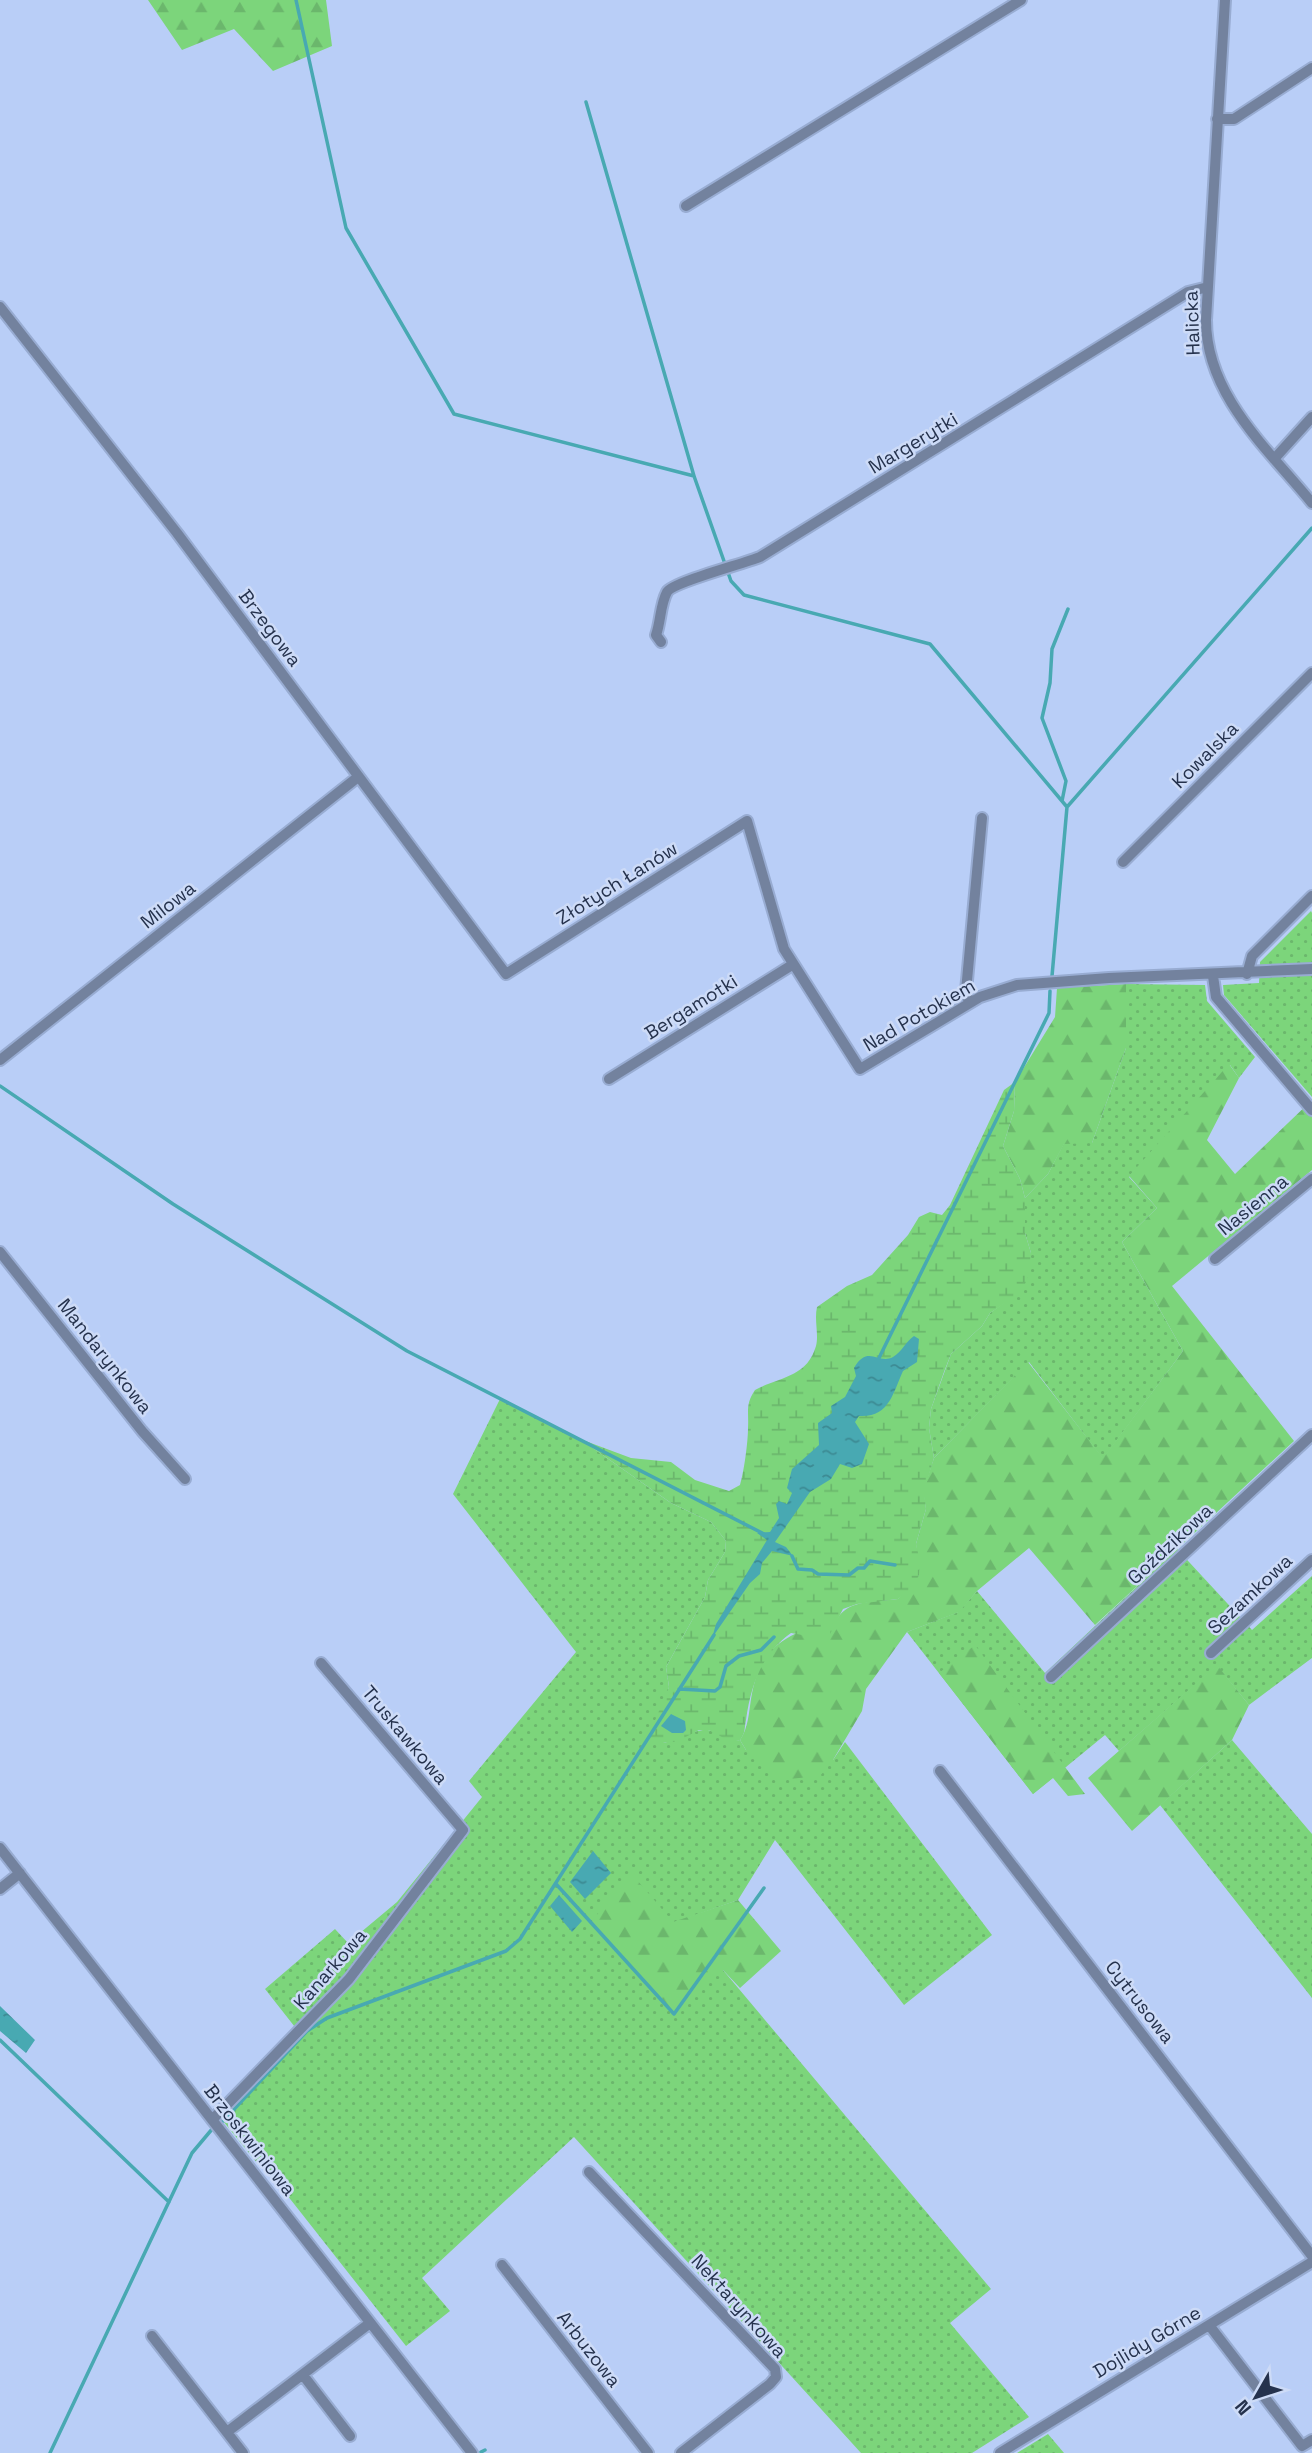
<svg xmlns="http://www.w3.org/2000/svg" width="1312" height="2453" font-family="'Space Grotesk',sans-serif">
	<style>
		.grass { fill: url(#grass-dots) }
		.forest { fill: url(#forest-firs) }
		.wetland { fill: url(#wetland-marsh) }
		.water { fill: url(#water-ripples) }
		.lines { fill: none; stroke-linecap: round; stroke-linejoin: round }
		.stream { stroke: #48a9b2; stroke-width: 3.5 }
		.street-casing { stroke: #98acd2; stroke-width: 14 }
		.street { stroke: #73829e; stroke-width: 10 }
		.labels { text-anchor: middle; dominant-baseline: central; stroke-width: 5; stroke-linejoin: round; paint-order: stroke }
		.street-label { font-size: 19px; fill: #25324d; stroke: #cddbf7 }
	</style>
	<defs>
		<pattern id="grass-dots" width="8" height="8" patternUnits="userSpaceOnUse" patternTransform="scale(1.75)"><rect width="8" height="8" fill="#7cd57b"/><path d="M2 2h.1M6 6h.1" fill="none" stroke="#6bb76c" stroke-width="1.8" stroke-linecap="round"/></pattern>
		<pattern id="forest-firs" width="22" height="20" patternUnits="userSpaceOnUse" patternTransform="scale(1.75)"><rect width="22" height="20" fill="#7cd57b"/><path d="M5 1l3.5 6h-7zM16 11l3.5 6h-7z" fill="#6bb76c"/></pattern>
		<pattern id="wetland-marsh" width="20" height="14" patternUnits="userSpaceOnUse" patternTransform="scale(1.75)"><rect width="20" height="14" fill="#7cd57b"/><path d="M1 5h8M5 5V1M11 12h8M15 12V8" fill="none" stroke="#6bb76c"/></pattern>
		<pattern id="water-ripples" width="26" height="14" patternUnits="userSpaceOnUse" patternTransform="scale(1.75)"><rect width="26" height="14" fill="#48a9b2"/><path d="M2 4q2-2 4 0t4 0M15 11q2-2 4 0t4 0" fill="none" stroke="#3c8a93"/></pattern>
	</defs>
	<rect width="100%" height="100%" fill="#b9cef7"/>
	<path class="grass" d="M1311,911L1312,913V1097L1224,995L1223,985L1259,983L1260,962Z
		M1126,984L1205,985L1207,1001L1255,1057L1239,1078L1230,1065L1129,1177L1157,1208L1122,1242L1183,1351L1103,1459L1029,1362L934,1458L929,1428L931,1409L951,1354L982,1326L990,1313L1004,1303L1031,1253L1025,1233V1198L1048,1174L1064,1143H1092L1126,1048Z
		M500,1399L580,1439L671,1503L711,1522L726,1541L725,1552L708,1580L705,1597L666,1667L669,1687L654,1740C675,1748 683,1732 703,1730C716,1728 725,1742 740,1740L746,1750L833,1760L845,1742L992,1935L904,2005L775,1840L738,1900L673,1923L591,1922L723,1970L991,2289L950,2323L1029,2417L972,2453H861L574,2137L422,2278L450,2311L406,2346L261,2162L258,2164L223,2121L302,2036L265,1989L335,1929L348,1943L397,1902L482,1797L469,1781L576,1652L453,1494Z
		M1177,1549L1252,1630L1312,1576V1658L1249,1705L1217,1666L1119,1751L1105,1735L1033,1794L907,1632L958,1612L977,1591L1045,1673Z
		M1232,1740L1312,1834V1998L1160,1805Z
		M1048,2434L1064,2453H1017Z"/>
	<path class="forest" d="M148,0H326L332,46L273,71L234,29L182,50Z
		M1126,984V1048L1092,1143L1064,1144L1048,1174L1025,1198L1020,1179L1003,1146L1014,1111L1015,1082L1055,1017L1057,988Z
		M1229,1064L1239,1078L1207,1140L1235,1174L1312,1100V1170L1172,1286L1294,1441L1095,1625L1029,1548L977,1591L959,1612L907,1632L866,1689L862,1711L833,1760L820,1776L778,1780L746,1750L740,1740C748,1729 749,1712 751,1699C760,1643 788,1634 837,1619C849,1599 876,1602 898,1599L919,1575L916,1544L926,1509L923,1491L934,1458L1028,1362L1103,1458L1183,1351L1122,1242L1157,1208L1129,1176Z
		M975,1645L1085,1794L1068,1796L1053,1778L1033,1794L939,1673Z
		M1217,1665L1249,1705L1232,1740L1132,1831L1088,1778Z
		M631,1873L673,1922L738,1900L781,1951L740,1988L723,1970L674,2014L591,1922Z"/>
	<path class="wetland" d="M1015,1082L1014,1111L1003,1146L1020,1179L1025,1198V1233L1031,1253L1028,1276L1022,1292L990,1313L982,1326L951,1354L944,1372L931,1409L929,1428L934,1458L924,1491L926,1509L916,1544L920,1562L919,1575L913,1587L898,1599L857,1604L843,1609L830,1634L819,1638L791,1633C762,1654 751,1684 746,1720C744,1729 746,1732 740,1740L731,1742L709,1730H699L676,1742H646L669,1687L666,1667L705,1597L708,1580L725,1552L726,1541L711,1522L671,1503L580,1439L631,1458L671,1462L695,1480L729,1491L740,1485C744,1472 748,1442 748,1428C749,1411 745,1405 755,1390C778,1377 807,1378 816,1346C819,1335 814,1320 817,1307L847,1286L872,1275L908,1235L919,1217L930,1212L942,1215L950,1205L1004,1090Z"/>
	<path class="water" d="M914,1336L919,1339L917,1362L903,1371C893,1393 889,1418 859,1416L855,1422L869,1444L862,1464L852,1468L840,1464L831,1479L810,1492L775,1542L786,1547L793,1556L772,1551L762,1563L760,1574L750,1583L712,1638L716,1624L767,1540L757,1533L770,1532L779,1518L776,1504L779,1501L787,1504L792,1493L787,1488L792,1469L819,1445L818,1423L832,1413L831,1406L845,1397L856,1376L854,1368C868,1344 878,1365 893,1357C902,1352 906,1341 914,1336Z
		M671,1714L685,1721L686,1730L683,1733H672L661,1726Z
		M593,1851L611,1873L585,1899L570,1882Z
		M559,1895L582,1921L572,1932L550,1906Z
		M0,2006L35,2040L26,2053L0,2031Z"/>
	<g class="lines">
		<path class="stream" d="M296,0L346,228L454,414L694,476
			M586,102L694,476L731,581L744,595L930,644L1067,807
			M1062,801L1066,781L1042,718L1050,683L1052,649L1068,609
			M1052,976L1067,807L1312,528
			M0,1086L173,1204L407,1351L764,1534
			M879,1358L1049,1013L1050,991
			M792,1556L798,1569L812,1570L818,1574L849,1575L858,1568H864L870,1561L895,1565
			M679,1689L715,1691L720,1687L726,1666L739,1656L761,1650L774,1637
			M556,1884L674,2014L764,1888
			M0,2040L169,2202
			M223,2121L307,2031L327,2018L506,1951L520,1939L714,1635
			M481,2452L485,2450
			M50,2453L192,2153L213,2128"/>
		<g class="street-casing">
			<path id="street" d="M1225,0L1206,320C1206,395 1268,449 1312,503
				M1217,119H1234L1312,68
				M686,206L1021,0
				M0,307L177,533L506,974L747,821L784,949L860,1069L980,997L1017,985L1109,978L1312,969
				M1275,458L1312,417
				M661,642L656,635C661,621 660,605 667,592C673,582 743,564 760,557L1188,292L1208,287
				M1123,862L1312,673
				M1247,974L1252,956L1312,896
				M1213,976L1216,997L1312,1110
				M969,1003L966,991L982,818
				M0,1060L358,777
				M609,1079L792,965
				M0,1252L142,1431L185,1479
				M1215,1259L1312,1179
				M1211,1653L1312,1560
				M1051,1677L1312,1435
				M940,1771L1312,2256
				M0,1848L472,2453
				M0,1889L20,1873
				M212,2120L349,1979L463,1830L321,1663
				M589,2172L775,2369L776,2377L770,2384L681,2453
				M502,2265L648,2453
				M1209,2325L1302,2446L1312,2440
				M152,2336L243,2453
				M303,2375L350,2436
				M227,2432L370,2323
				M1000,2453L1312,2262"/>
		</g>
		<use href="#street" class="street"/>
	</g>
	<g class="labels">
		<g class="street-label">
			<text transform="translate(1192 323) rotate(-92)">Halicka</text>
			<text transform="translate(913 443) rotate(-31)">Margerytki</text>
			<text transform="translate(270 628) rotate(53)">Brzegowa</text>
			<text transform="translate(1205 755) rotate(-45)">Kowalska</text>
			<text transform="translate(617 883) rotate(-32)">Złotych Łanów</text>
			<text transform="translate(168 905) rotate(-38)">Milowa</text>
			<text transform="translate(691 1007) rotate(-32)">Bergamotki</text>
			<text transform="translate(919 1015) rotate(-30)">Nad Potokiem</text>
			<text transform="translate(1253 1205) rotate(-39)">Nasienna</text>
			<text transform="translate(105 1356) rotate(52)">Mandarynkowa</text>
			<text transform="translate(1170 1544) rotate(-43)">Goździkowa</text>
			<text transform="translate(1250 1594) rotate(-43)">Sezamkowa</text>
			<text transform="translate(405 1735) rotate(50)">Truskawkowa</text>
			<text transform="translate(330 1969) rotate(-49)">Kanarkowa</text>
			<text transform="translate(1140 2002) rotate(52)">Cytrusowa</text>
			<text transform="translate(250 2140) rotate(52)">Brzoskwiniowa</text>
			<text transform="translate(739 2306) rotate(48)">Nektarynkowa</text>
			<text transform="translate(1147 2342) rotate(-31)">Dojlidy Górne</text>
			<text transform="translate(589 2349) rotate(52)">Arbuzowa</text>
		</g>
	</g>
	<g transform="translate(1256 2397) rotate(231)" stroke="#cddbf7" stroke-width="5" paint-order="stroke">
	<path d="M0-5L12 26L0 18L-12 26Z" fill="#25324d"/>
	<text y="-10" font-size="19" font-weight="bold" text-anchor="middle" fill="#25324d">N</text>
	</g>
</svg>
